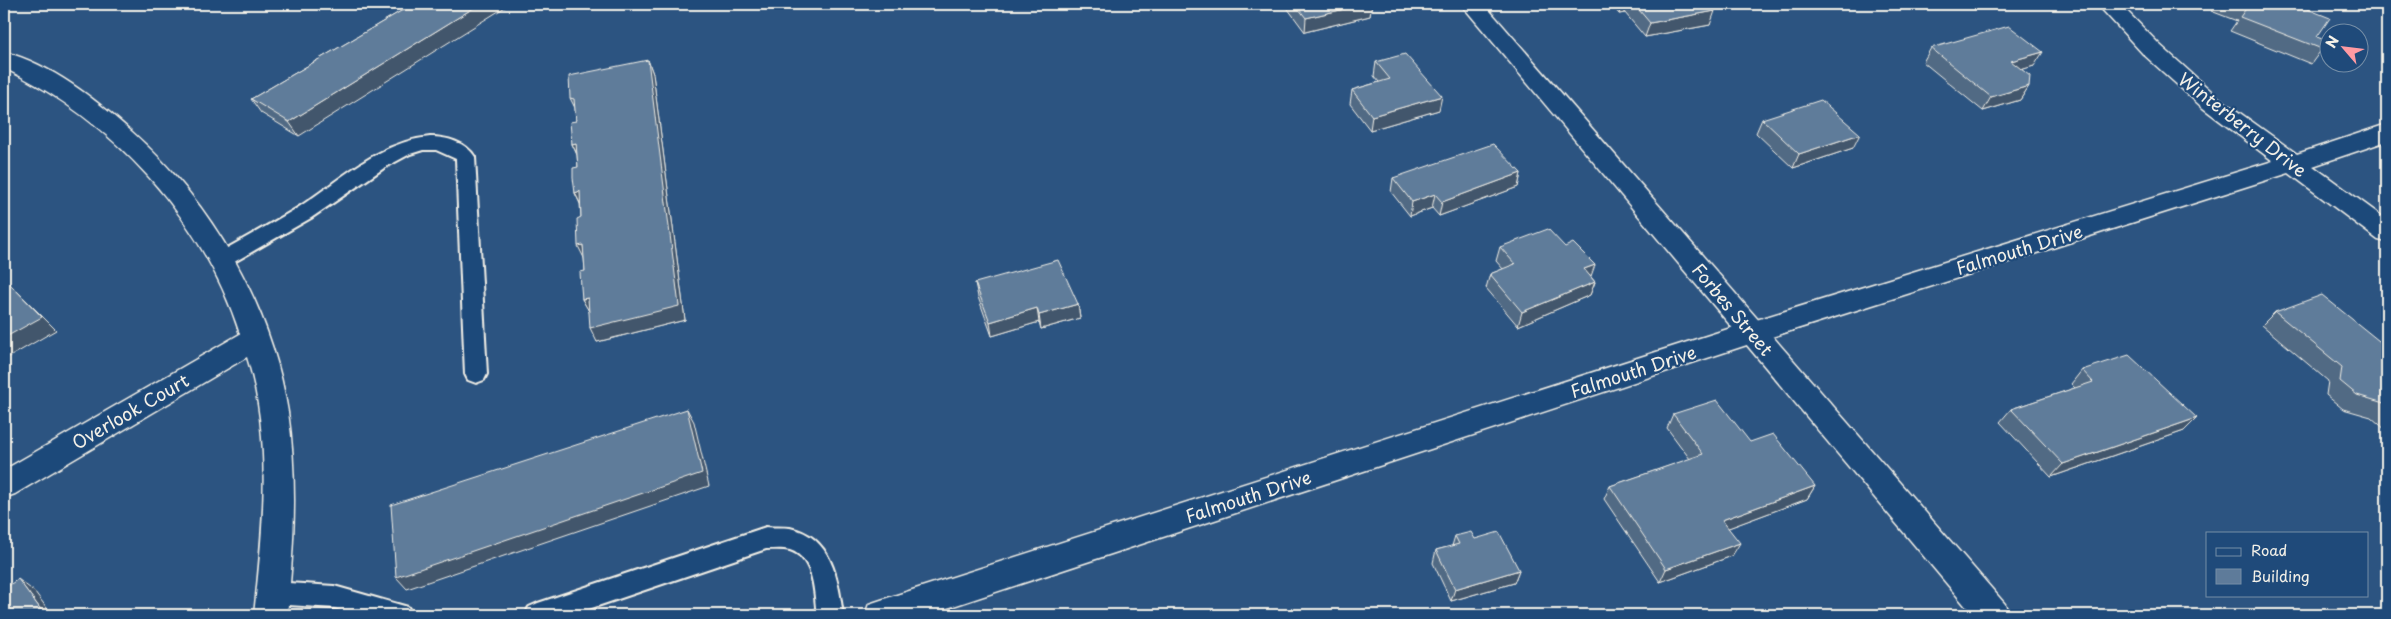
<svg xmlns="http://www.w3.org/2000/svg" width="2391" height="619" font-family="'Playpen Sans',sans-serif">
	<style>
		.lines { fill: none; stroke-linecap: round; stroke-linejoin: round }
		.service-casing { stroke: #f4f1e8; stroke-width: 4 }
		.minor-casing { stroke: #f4f1e8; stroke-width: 3 }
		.tertiary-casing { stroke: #f4f1e8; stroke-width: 3 }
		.service { fill: #1f4a7a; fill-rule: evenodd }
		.minor { fill: #1f4a7a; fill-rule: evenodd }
		.tertiary { fill: #1f4a7a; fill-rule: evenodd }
		.wall { fill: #516a84; stroke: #f4f1e8 }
		.shaded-wall { fill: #42566c; stroke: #f4f1e8 }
		.building { fill: #5e7b9a; stroke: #f4f1e8 }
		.labels { text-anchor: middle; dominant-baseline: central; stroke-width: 4.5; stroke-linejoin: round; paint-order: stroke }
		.street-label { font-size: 18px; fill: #f4f1e8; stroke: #1f4a7a }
	</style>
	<rect width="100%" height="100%" fill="#2c5481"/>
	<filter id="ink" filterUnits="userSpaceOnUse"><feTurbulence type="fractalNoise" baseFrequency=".02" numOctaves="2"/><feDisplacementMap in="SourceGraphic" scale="10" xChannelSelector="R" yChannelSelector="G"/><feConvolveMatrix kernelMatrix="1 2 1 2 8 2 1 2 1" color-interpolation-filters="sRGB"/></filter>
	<g filter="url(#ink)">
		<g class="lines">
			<g class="service-casing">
				<path id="service" d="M430,137C446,137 466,142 475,157L487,374L484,380L476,383L468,380L465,374L456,159L436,150H423L410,154L384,168L311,218L229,265L222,268L215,265L212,260L215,255C243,239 271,224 299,207C339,181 380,141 430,137Z
					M766,527C774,528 782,527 790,528C832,537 838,579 843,615H817C814,594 815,558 790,550C782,548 774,549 766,549L571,615H525L529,607L538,603Z
					M273,582L334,586L408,607L412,615H359L334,608L273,604L264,601L260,593L264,585Z"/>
			</g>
			<g class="minor-casing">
				<path id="minor" d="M2097,4H2120L2159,44L2219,98L2297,154L2387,124V141L2313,166L2387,220V242L2378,240L2289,173L1762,340L926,615H865L869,604L881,600L1753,321L2273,161L2203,108L2143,54Z
					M4,52C51,64 95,99 131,131C212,203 271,305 288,412C298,479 294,548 287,615H254C263,531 273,439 247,357L15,494L4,498V470L240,334C203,218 113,120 4,68Z"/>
			</g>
			<g class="tertiary-casing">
				<path id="tertiary" d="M1461,4H1484L2005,604L2009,615H1973Z"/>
			</g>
			<use href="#service" class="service"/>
			<use href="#minor" class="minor"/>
			<use href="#tertiary" class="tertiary"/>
		</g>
		<path class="wall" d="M413,4L299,136L261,113L251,99Z
			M1288,4H1372L1370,16L1305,32L1288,9Z
			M1611,4H1708L1710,25L1645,37L1625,13L1619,14Z
			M2216,4H2295L2317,37L2322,49L2311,64L2230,31L2237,21L2211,11Z
			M1931,48L2034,66L2022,69L2029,86L2020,100L1983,111L1923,62Z
			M648,60L653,74L685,320L597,342L589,311L582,299L585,271L580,204L575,193L578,167L577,155L572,144L576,121L575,108L570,98Z
			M1376,62L1439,110L1370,130L1350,104L1352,90L1379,82L1374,76Z
			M1762,119L1853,148L1793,168L1756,133Z
			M1521,173L1518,187L1439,216L1432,208L1410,216L1391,192L1393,178Z
			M1500,247L1591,277L1595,282L1590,295L1518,326L1486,288L1490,274L1503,269L1496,261Z
			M975,283L1078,304L1080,318L1041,329L1039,322L992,336L978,297Z
			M2275,312L2384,345L2387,344V431L2371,417L2343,409L2326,395L2328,381L2262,325Z
			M2082,370L2184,431L2051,477L2000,422L2011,409L2075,388L2071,384Z
			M1673,414L1750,442L1815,486L1807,499L1728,528L1732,556L1660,582L1604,499L1610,486L1690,459L1667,428Z
			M1455,536L1475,539L1519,570L1514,583L1451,601L1433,563L1436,550L1452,546Z"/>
		<path class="shaded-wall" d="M480,4H510L299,136L289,122Z
			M1366,4H1372L1370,16L1305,32L1306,18Z
			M1622,4H1628L1625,13L1619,14Z
			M1715,11L1710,25L1645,37L1650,23Z
			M2043,52L2034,66L2003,75L2011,61Z
			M648,60L653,74L685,320L597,342L590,328Z
			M2029,86L2020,100L1983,111L1991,97Z
			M1442,96L1439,110L1370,130L1372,116Z
			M1860,134L1853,148L1793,168L1799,154Z
			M576,143L579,158L572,144Z
			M1521,173L1518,187L1439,216L1442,202Z
			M580,191L582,207L575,193Z
			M1435,194L1432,208L1410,216L1412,202Z
			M583,245L585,260L578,246Z
			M1595,265L1590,279L1584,269Z
			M8,282L56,330L4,360V338Z
			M1595,282L1590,295L1518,326L1522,312Z
			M588,298L590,313L582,299Z
			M1078,304L1080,318L1041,329L1039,315Z
			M1037,308L1039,322L992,336L990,322Z
			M687,409L694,422L709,486L407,589L396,577Z
			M2197,418L2184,431L2051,477L2063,464Z
			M1815,486L1807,499L1715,533L1722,520Z
			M1740,543L1732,556L1660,582L1666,569Z
			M1519,570L1514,583L1451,601L1455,589Z
			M18,579L35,592L52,615H45Z"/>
		<path class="building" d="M413,4H480L289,122L251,99Z
			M1295,4H1366L1306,18Z
			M1634,4H1708L1715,11L1650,23Z
			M2238,4H2295L2330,18L2317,37L2327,41L2322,49L2240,17L2247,7Z
			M2009,26L2043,52L2011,61L2030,76L2029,86L1991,97L1931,48Z
			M1405,54L1442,96L1372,116L1352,90L1390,79L1376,62Z
			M648,60L679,306L590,328L588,298L582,299L581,287L580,272L585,271L583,245L578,246L577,219L581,217L580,191L575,193L573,178V168L578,167L576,143L572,144L570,122L576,121L574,99L570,98L569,76Z
			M1821,100L1860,134L1799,154L1762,119Z
			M1493,144L1521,173L1442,202L1435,194L1412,202L1393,178Z
			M1548,229L1565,247L1573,243L1595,265L1584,269L1595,282L1522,312L1490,274L1515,264L1500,247Z
			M1058,260L1078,304L1039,315L1037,308L990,322L975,283Z
			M8,282L42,317L4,338V284Z
			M2322,295L2384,345L2387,344V404L2357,395L2340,381L2342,367L2275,312Z
			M2129,355L2197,418L2063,464L2011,409L2093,382L2082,370Z
			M1717,400L1750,442L1773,434L1815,486L1722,520L1740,543L1666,569L1610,486L1703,454L1673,414Z
			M687,409L702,473L396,577L391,505Z
			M1471,532L1475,539L1499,532L1519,570L1455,589L1436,550L1459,544L1455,536Z
			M18,579L45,615H4V589Z
			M2316,613L2319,615H2309Z"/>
	</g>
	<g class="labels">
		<g class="street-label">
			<text transform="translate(2243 124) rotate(38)">Winterberry Drive</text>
			<text transform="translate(2019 249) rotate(-17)">Falmouth Drive</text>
			<text transform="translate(1733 309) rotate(50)">Forbes Street</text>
			<text transform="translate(1633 371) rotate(-18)">Falmouth Drive</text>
			<text transform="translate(130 411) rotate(-30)">Overlook Court</text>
			<text transform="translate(1248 496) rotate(-18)">Falmouth Drive</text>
		</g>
	</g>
	<rect width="2391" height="619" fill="none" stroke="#1f4a7a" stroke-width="20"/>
	<rect x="10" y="10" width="2371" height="599" fill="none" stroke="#f4f1e8" stroke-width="2" filter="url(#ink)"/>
	<rect x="2206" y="532" width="162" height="65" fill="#1f4a7a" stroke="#748da6"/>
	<rect x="2216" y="548" width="25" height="8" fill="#1f4a7a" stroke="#748da6"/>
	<text x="2251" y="556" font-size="15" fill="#f4f1e8">Road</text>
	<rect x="2216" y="569" width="25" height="15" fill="#5e7b9a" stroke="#748da6"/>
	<text x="2251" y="582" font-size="15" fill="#f4f1e8">Building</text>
	<g transform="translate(2344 48) rotate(298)"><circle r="24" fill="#1f4a7a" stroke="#748da6"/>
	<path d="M0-4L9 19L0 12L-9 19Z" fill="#ff9aa2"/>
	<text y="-8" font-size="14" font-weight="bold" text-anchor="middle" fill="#f4f1e8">N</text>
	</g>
</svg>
